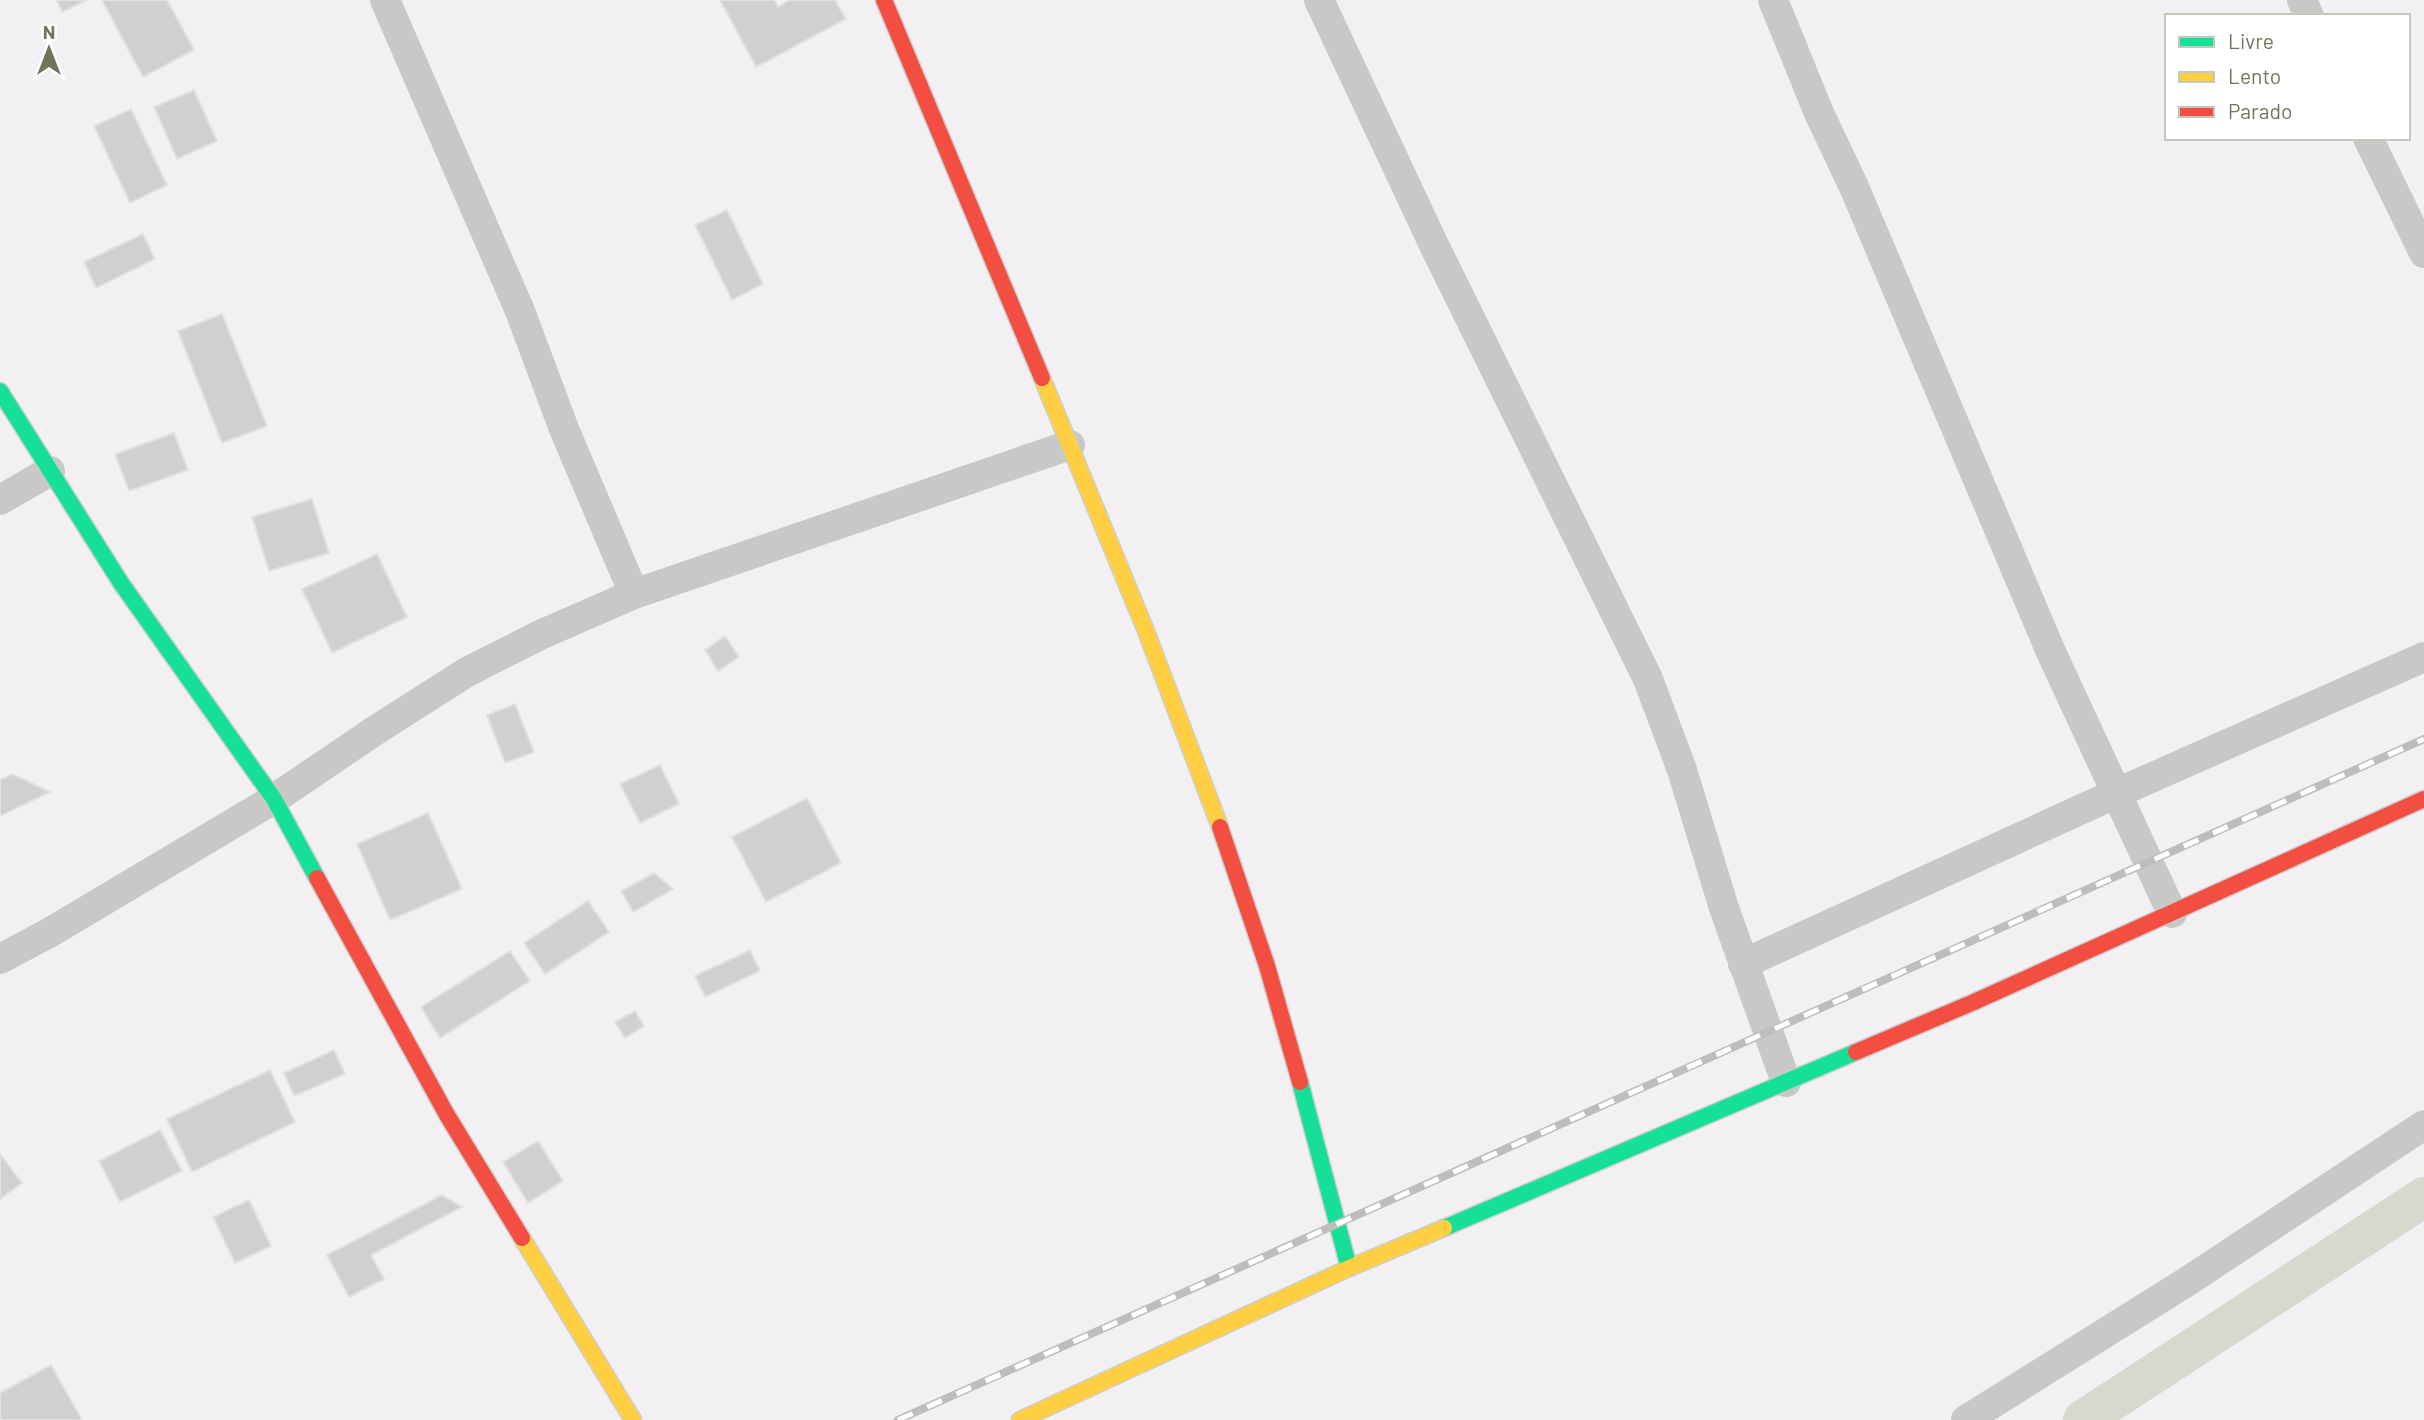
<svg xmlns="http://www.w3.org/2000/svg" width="2424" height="1420" font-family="Barlow,sans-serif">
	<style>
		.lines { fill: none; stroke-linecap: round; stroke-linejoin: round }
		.canal { stroke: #d8d8cf; stroke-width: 40 }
		.building { fill: #d0d0cf; stroke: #e2e0e2; stroke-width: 2 }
		.fast-casing { stroke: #cececd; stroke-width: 19 }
		.slow-casing { stroke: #cececd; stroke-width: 19 }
		.jam-casing { stroke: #cececd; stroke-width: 19 }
		.street { stroke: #c8c8c6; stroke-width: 30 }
		.fast { stroke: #16e098; stroke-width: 16 }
		.slow { stroke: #ffcf43; stroke-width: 16 }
		.jam { stroke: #f24e42; stroke-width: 16 }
		.rail-casing { stroke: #bdbdbb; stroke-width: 8 }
		.rail { stroke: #fff; stroke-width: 5; stroke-dasharray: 16; stroke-linecap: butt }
	</style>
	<rect width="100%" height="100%" fill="#f2f0f3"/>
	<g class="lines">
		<path class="canal" d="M2083,1420L2424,1197"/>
	</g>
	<path class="building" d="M57,0H87L62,12Z
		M102,0H167L194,50L143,77Z
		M720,0H774L778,7L790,0H835L846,19L756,67Z
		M194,90L217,141L177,159L154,107Z
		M131,109L167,185L130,203L94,126Z
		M727,210L763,284L732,300L695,225Z
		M143,234L155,259L96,288L84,262Z
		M222,314L267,426L222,443L178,331Z
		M174,433L188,470L129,491L115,454Z
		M312,499L329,553L269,571L252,517Z
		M377,554L407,617L332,653L302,589Z
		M725,636L739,657L718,671L705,650Z
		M515,704L534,752L505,763L487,715Z
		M660,765L679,804L640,823L620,784Z
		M12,774L50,792L0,816V780Z
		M807,798L841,863L766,902L732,837Z
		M428,813L462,889L390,920L357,844Z
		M654,873L673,889L633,912L621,891Z
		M588,901L609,932L545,974L524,943Z
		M750,950L760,971L705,997L695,976Z
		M510,951L530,981L440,1038L421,1007Z
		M635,1011L644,1026L625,1038L615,1022Z
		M334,1050L345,1074L294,1096L284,1073Z
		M270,1070L295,1122L192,1172L167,1119Z
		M160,1130L182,1171L120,1202L99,1161Z
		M538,1141L563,1181L528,1203L503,1162Z
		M0,1154L22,1183L0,1199Z
		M442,1195L462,1207L371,1255L384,1279L349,1297L327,1255Z
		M249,1200L271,1246L235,1263L213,1217Z
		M51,1365L82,1420H0V1393Z"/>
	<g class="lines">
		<g class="fast-casing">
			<path id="fast" d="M0,391L121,583L274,799L317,878
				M1300,1082L1349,1268
				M1444,1228L1856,1052"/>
		</g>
		<g class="slow-casing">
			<path id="slow" d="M1042,378L1146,631L1220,827
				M522,1238L633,1420
				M1020,1420L1349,1268L1444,1228"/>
		</g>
		<g class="jam-casing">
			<path id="jam" d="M884,0L1042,378
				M1220,827L1267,966L1300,1082
				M317,878L447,1115L522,1238
				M1856,1052L1974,1002L2424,799"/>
		</g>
		<path class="street" d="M385,0L520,311L564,429L634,594
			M1319,0L1433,243L1648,679L1682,770L1724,908L1786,1082
			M1773,0L1819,113L1854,187L2051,652L2172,913
			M2302,0L2309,16
			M2368,138L2424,253
			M0,500L50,471
			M0,959L49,933L274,799L376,730L467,672L540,635L634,594L1070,445
			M1743,964L2117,793L2424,657
			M1966,1420L2188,1281L2424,1125"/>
		<use href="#fast" class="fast"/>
		<use href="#slow" class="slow"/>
		<use href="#jam" class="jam"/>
		<g class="rail-casing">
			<path id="rail" d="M898,1420L2424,739"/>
		</g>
		<use href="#rail" class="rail"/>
	</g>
	<rect x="2165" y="14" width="245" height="126" fill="#ffffff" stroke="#c6c8bd" stroke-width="2"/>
	<rect x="2179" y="37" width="35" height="10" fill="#16e098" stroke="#c6c8bd" stroke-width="2"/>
	<text x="2228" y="49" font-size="21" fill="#70755b">Livre</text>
	<rect x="2179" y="72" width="35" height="10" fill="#ffcf43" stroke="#c6c8bd" stroke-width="2"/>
	<text x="2228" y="84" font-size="21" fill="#70755b">Lento</text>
	<rect x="2179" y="107" width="35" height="10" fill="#f24e42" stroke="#c6c8bd" stroke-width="2"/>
	<text x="2228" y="119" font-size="21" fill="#70755b">Parado</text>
	<g transform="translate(49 49)" stroke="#ffffff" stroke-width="5" paint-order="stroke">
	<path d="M0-5L12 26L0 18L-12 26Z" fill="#70755b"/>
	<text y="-10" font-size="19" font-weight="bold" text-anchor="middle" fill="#70755b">N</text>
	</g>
</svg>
